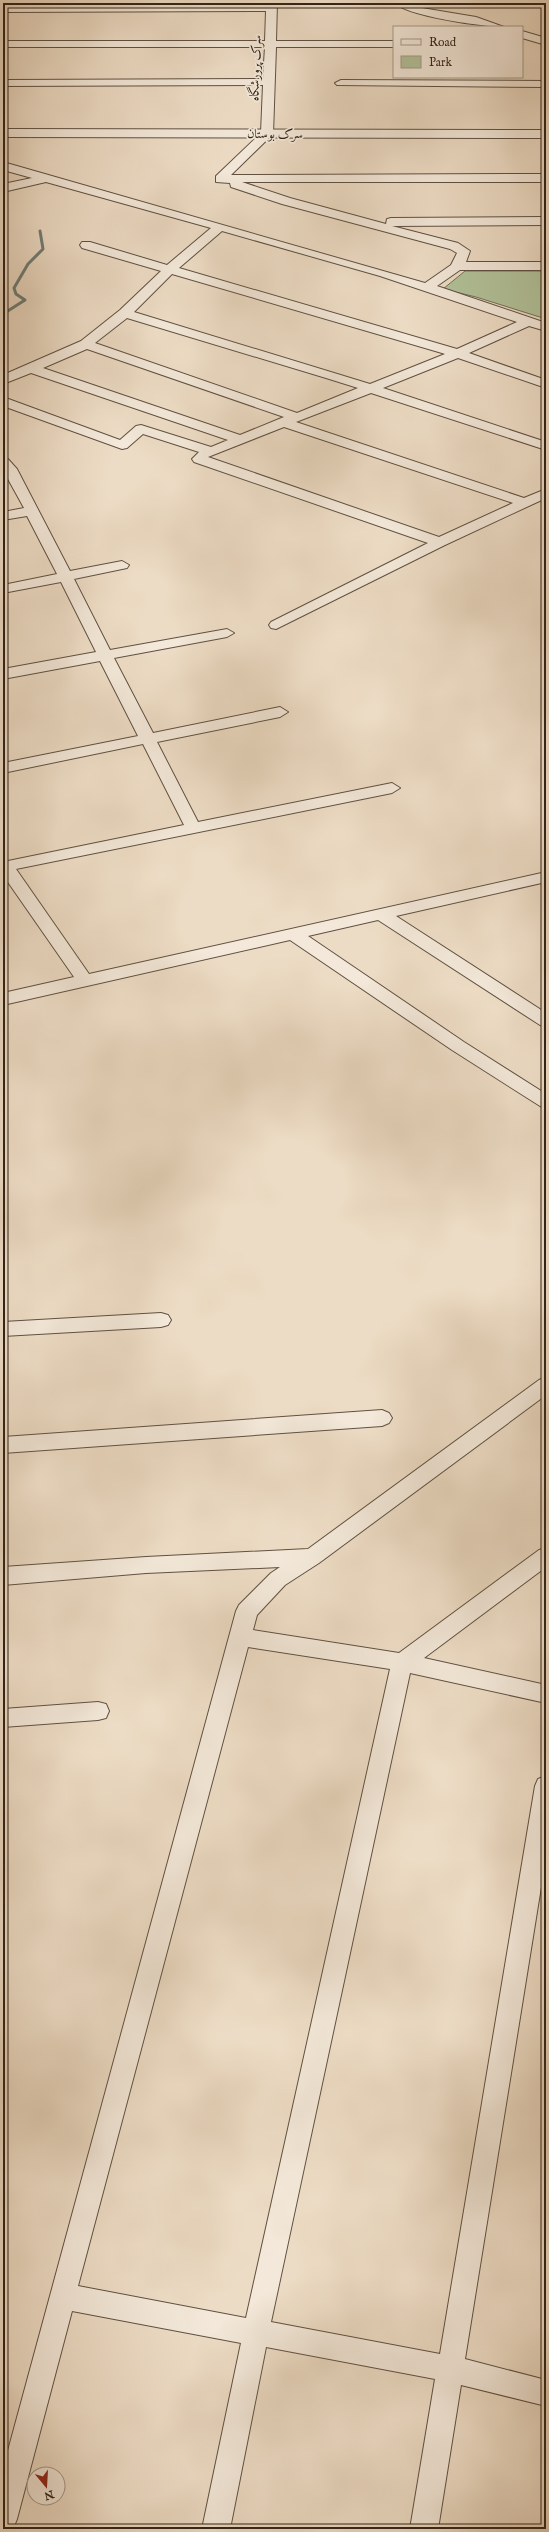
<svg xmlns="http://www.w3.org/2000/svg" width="549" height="2532" font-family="'IM FELL English',Amiri,serif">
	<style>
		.green { fill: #b2c29a; stroke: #727258 }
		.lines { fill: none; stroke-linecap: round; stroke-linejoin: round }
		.stream { stroke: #707e79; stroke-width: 3 }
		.minor-casing { stroke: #605142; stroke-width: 2 }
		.tertiary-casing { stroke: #605142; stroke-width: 2 }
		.minor { fill: #f3e8d9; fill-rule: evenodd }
		.tertiary { fill: #f3e8d9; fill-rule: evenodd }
		.labels { text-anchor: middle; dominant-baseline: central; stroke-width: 3.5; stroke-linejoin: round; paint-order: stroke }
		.far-street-label { font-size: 13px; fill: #312317; stroke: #f3e8d9 }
	</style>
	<rect width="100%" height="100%" fill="#eddcc5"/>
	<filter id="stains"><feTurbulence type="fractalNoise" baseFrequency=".005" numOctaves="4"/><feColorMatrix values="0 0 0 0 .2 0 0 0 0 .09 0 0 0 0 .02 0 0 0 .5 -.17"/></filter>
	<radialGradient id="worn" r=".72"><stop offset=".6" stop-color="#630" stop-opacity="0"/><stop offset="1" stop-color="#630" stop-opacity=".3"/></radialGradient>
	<path class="green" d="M465,271H546V319L476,297L443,289Z"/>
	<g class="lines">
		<path class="stream" d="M3,314L25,300L16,294L14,288L28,264L43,249L40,231"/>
		<g class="minor-casing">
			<path id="minor" d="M267,3H277L276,41H394V47H276L273,134L231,175L546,174V182H242L290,198L386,224L387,219L391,218L546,217V225L392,226L458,243L470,251L466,262H546V270H460L437,286L546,323V331L529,326L469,353L546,380V388L458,358L383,388L546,442V450L371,393L296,422L524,498L546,489V498L445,545L276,629L271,628L269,625L271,622L428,543L194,462L192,459L199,452L143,434L127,448L122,449L3,406V397L120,440L136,426L141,425L211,447L228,440L31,373L3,384V375L81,341L120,310L161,271L82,248L80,245L82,242H90L167,265L211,228L46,182L3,192V184L32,178L3,170V162L425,283L451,265L457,253L450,249L282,204L231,187L230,183L216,182V176L261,133L263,85L3,86V80L263,79L265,47H3V41H265L266,11L3,12V6L267,5ZM222,231L380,276L517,322L457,349L179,268ZM172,274L442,353L445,354L370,384L134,312ZM127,318L326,378L358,388L297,413L95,343ZM87,349L284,417L240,435L43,368ZM284,427L513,503L439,537L208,457Z
				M396,3H409L416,7L476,17L504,27C486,27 405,16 396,3Z
				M538,3H546V7Z
				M522,31L546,38V45L522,38Z
				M341,80L546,81V87L337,85L335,83Z
				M3,458L8,459L17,469L70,571L122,561L129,565L127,568L74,579L110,650L227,629L234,633L227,637L114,658L153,733L280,707L288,712L280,717L157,742L198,822L392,783L400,788L392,793L16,869L89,974L546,872V882L396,916L546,1013V1027L540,1025L378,920L308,936L464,1042L546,1094V1108L540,1106L452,1050L290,940L3,1005V993L74,977L3,875V862L184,825L143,744L3,773V763L138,736L100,661L3,679V669L96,652L61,582L3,593V585L57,574L27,516L3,520V512L24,508L3,470Z
				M161,1313L168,1315L171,1320L168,1325L161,1327L3,1336V1322Z
				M546,1377V1395L319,1563L285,1585L257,1615L253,1630L399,1653L539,1550L546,1548V1567L424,1658L546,1685V1703L410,1673L271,2322L440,2354L535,1786L538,1779L546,1776V1856L465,2359L546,2380V2406L461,2385L438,2529H410L435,2379L266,2347L230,2529H202L241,2343L72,2311L17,2519L13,2529H3V2469L236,1611L239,1605L271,1573L280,1567L146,1573L3,1585V1567L146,1557L308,1549L539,1380ZM248,1647L390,1669L246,2318L78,2286Z
				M382,1410L389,1413L392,1418L389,1423L382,1426L3,1453V1437Z
				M98,1702L106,1704L109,1711L106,1718L98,1720L3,1727V1709Z"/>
		</g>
		<g class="tertiary-casing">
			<path id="tertiary" d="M3,129L546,130V138L3,137Z"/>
		</g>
		<use href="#minor" class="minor"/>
		<use href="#tertiary" class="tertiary"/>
	</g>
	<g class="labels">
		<g class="far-street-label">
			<text transform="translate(256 68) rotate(-88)">سرک پرورشگاه</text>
			<text x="275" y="134">سرک بوستان</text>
		</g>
	</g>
	<rect width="549" height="2532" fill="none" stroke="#eddcc5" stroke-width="16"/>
	<rect x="4" y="4" width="541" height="2524" fill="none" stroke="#312317" stroke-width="2"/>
	<rect x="8" y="8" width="533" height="2516" fill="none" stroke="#312317"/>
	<rect x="393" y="26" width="130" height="52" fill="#f3e8d9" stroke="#a5998b"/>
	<rect x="401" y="39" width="20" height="6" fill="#f3e8d9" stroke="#a5998b"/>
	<text x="429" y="46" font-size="12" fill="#312317">Road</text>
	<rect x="401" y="56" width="20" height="12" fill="#b2c29a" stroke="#a5998b"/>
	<text x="429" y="66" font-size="12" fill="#312317">Park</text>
	<g transform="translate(46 2486) rotate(162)"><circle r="19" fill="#f3e8d9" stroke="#a5998b"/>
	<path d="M0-3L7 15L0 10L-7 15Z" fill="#8f2418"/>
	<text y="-6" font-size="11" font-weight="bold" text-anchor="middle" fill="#312317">N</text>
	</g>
	<rect width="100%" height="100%" filter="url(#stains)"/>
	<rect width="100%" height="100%" fill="url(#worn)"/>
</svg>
